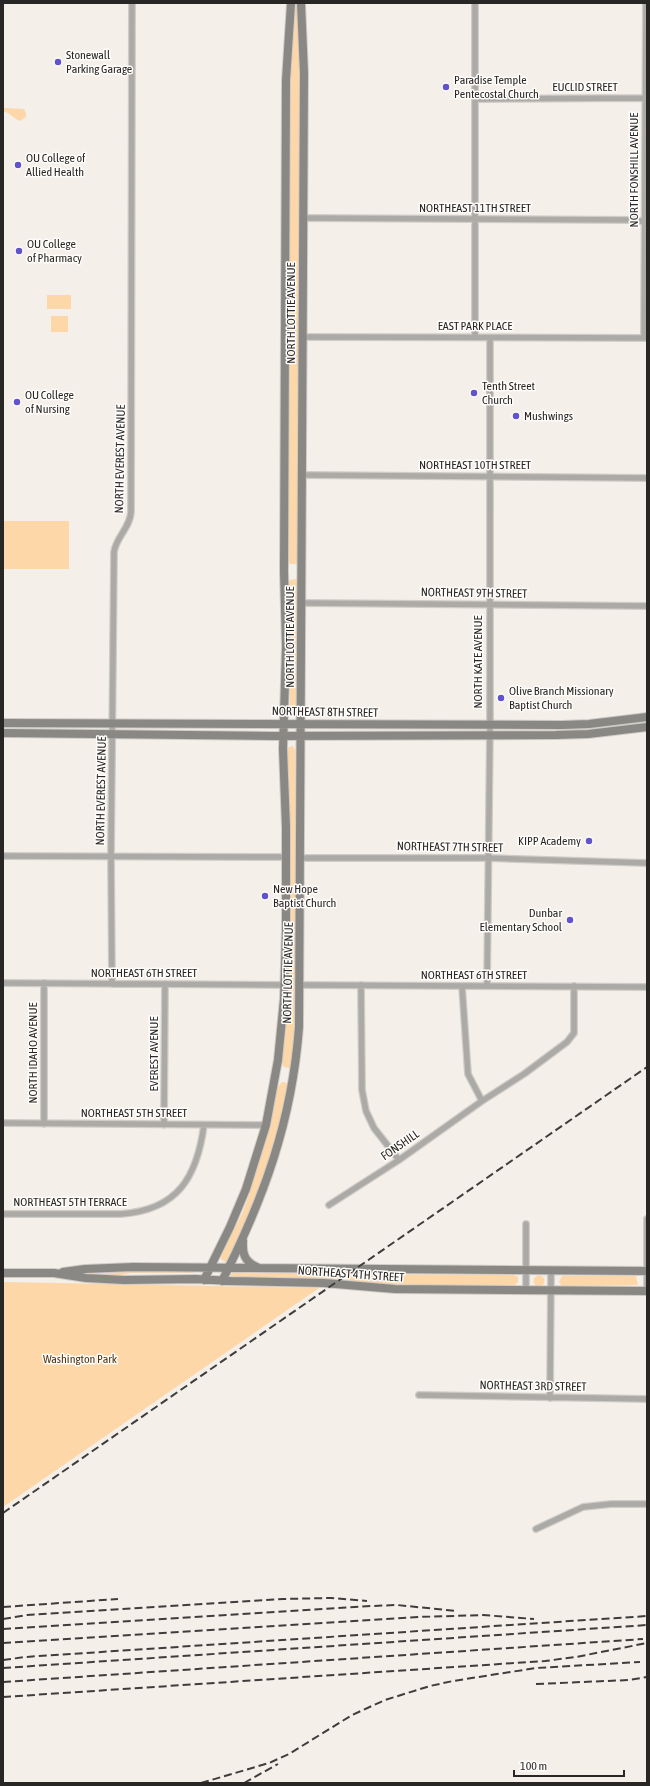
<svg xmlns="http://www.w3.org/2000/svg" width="650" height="1786" font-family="'Asap Condensed',sans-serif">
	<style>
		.green { fill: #fdd7a7 }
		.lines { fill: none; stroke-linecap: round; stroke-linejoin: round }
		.street-casing { stroke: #cfcbc6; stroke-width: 8 }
		.secondary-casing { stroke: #cfcbc6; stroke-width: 10 }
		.street { stroke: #acaaa7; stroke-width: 5.5 }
		.secondary { stroke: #8a8884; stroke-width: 8 }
		.rail { stroke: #3f3d3b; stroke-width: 2; stroke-dasharray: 8 4; stroke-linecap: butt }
		.poi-dot { fill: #6153cb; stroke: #fffdfb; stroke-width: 1.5 }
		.labels { text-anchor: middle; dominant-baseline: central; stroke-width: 3; stroke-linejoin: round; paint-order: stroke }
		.poi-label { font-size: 12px; fill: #292725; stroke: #fffdfb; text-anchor: start }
		.street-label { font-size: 12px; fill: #292725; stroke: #fffdfb }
		.park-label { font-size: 12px; fill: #4f3610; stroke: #fffdfb }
	</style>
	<rect width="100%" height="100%" fill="#f4efe9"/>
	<path class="green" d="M293,3H298L301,72L299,559L297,564H290L287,559L289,72Z
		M3,108L24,109L26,113V117L20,121C14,119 11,113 3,111Z
		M47,295H71V309H47Z
		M51,316H68V332H51Z
		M3,521H69V569H3Z
		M296,579L300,584L297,715L292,714L290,710V645L287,619V584L290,580Z
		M293,746L295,750L296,816L298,844V978L293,1065L289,1068L284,1067L281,1062L287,750L289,747Z
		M282,1082L288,1083L289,1091L262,1191L228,1261L225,1262L221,1259V1255L242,1214L249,1195L268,1126L277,1088Z
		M133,1271H193V1273H131L118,1276L86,1274V1273Z
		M234,1272L344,1274L336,1280L303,1278L235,1277L231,1276V1274Z
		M353,1274L514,1275L518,1277V1282L515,1285H402L345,1281Z
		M533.5 1281a5.5 5.5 0 1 1 11 0a5.5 5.5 0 1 1-11 0Z
		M562,1276H636L638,1285L562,1286L559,1282Z
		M3,1282L319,1288L3,1507Z"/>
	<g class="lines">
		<g class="street-casing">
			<path id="street" d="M475,3V337
				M476,99L645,98
				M303,218L635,220L647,222
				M303,337L647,338
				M644,338L646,3
				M303,475L647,478
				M302,603L647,606
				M3,856L287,857
				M301,858H488L647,863
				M3,983L284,985
				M112,984L111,856L114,552C116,537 130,528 131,512L132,3
				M300,985L647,987
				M361,985L362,1090L366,1111L374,1128L399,1160
				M462,986L468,1074L482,1101
				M487,986L490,725V338
				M3,1123L266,1125
				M44,1124V983
				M164,1125L165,984
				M329,1205L399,1160L482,1101L524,1074L567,1042L574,1033V986
				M3,1214H121C178,1210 197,1177 204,1125
				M526,1224V1290
				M647,1291V1219
				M419,1395L647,1399
				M550,1398L551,1271
				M536,1529L583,1507L611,1504H647"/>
		</g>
		<g class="secondary-casing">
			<path id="secondary" d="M3,723L562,725L589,724L647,717
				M3,733L273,736L556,735L588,734L647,727
				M243,1241C242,1254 245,1262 257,1267
				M63,1272L85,1269L133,1267L647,1271
				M3,1273H54L86,1278L124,1280L196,1279L231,1281L324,1283L395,1289L647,1291
				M204,1280L230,1227L246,1189L266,1125L278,1060L284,999L286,931V827L283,749L286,646L284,572L286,80L291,3
				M222,1281C264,1198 292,1121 299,1027L304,73L301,3"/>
		</g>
		<use href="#street" class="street"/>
		<use href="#secondary" class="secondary"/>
		<path class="rail" d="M3,1513L647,1067
			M3,1607L118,1599
			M3,1619L27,1615L283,1599L331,1598L367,1601
			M3,1629L372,1606L397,1605L456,1611
			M3,1643L418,1617L483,1615L534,1619
			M3,1660L25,1657L647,1616
			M3,1668L647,1625
			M3,1682L643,1639
			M536,1684L629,1680L647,1677
			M3,1697L545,1661L576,1657L647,1643
			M201,1783L269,1763L289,1754L352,1715L385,1700L430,1686L453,1681L536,1668L640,1662
			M244,1783L278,1764"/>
	</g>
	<g class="poi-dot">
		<circle cx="58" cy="62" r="4"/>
		<circle cx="446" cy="87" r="4"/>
		<circle cx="18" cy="165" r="4"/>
		<circle cx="19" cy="251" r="4"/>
		<circle cx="474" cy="393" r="4"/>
		<circle cx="17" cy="402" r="4"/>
		<circle cx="516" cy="416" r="4"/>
		<circle cx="501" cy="698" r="4"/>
		<circle cx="589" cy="841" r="4"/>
		<circle cx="265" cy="896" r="4"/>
		<circle cx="570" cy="920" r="4"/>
	</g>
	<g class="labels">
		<g class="poi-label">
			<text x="66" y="55">Stonewall<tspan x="66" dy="14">Parking Garage</tspan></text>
			<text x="454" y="80">Paradise Temple<tspan x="454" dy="14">Pentecostal Church</tspan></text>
			<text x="26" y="158">OU College of<tspan x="26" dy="14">Allied Health</tspan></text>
			<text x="27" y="244">OU College<tspan x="27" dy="14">of Pharmacy</tspan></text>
			<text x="482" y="386">Tenth Street<tspan x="482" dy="14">Church</tspan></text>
			<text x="25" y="395">OU College<tspan x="25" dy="14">of Nursing</tspan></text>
			<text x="524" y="416">Mushwings</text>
			<text x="509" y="691">Olive Branch Missionary<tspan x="509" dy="14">Baptist Church</tspan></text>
			<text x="581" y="841" text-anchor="end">KIPP Academy</text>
			<text x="273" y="889">New Hope<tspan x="273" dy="14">Baptist Church</tspan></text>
			<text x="562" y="913" text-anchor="end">Dunbar<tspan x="562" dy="14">Elementary School</tspan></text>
		</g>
		<g class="street-label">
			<text x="585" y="87">EUCLID STREET</text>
			<text transform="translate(634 170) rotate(-90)">NORTH FONSHILL AVENUE</text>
			<text x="475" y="208">NORTHEAST 11TH STREET</text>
			<text transform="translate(291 313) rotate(-90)">NORTH LOTTIE AVENUE</text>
			<text x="475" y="326">EAST PARK PLACE</text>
			<text transform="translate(120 459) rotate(-89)">NORTH EVEREST AVENUE</text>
			<text x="475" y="465">NORTHEAST 10TH STREET</text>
			<text transform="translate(474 593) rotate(1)">NORTHEAST 9TH STREET</text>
			<text transform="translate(290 637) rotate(-90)">NORTH LOTTIE AVENUE</text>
			<text transform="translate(478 662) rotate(-90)">NORTH KATE AVENUE</text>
			<text transform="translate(325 712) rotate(1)">NORTHEAST 8TH STREET</text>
			<text transform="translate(101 791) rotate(-89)">NORTH EVEREST AVENUE</text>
			<text transform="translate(450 847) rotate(1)">NORTHEAST 7TH STREET</text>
			<text x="144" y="973">NORTHEAST 6TH STREET</text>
			<text transform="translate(288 973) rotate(-89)">NORTH LOTTIE AVENUE</text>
			<text x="474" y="975">NORTHEAST 6TH STREET</text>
			<text transform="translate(33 1053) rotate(-90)">NORTH IDAHO AVENUE</text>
			<text transform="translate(154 1054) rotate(-90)">EVEREST AVENUE</text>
			<text x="134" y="1113">NORTHEAST 5TH STREET</text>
			<text transform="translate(400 1145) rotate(-35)">FONSHILL</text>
			<text x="70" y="1202">NORTHEAST 5TH TERRACE</text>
			<text transform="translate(351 1274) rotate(4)">NORTHEAST 4TH STREET</text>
			<text transform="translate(533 1386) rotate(1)">NORTHEAST 3RD STREET</text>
		</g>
		<g class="park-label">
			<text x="80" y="1359">Washington Park</text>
		</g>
	</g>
	<rect width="650" height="1786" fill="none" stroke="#292725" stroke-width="8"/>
	<path d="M514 1770v6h110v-6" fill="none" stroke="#292725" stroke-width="2"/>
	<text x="520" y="1770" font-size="12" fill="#292725" stroke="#fffdfb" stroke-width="3" paint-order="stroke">100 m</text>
</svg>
